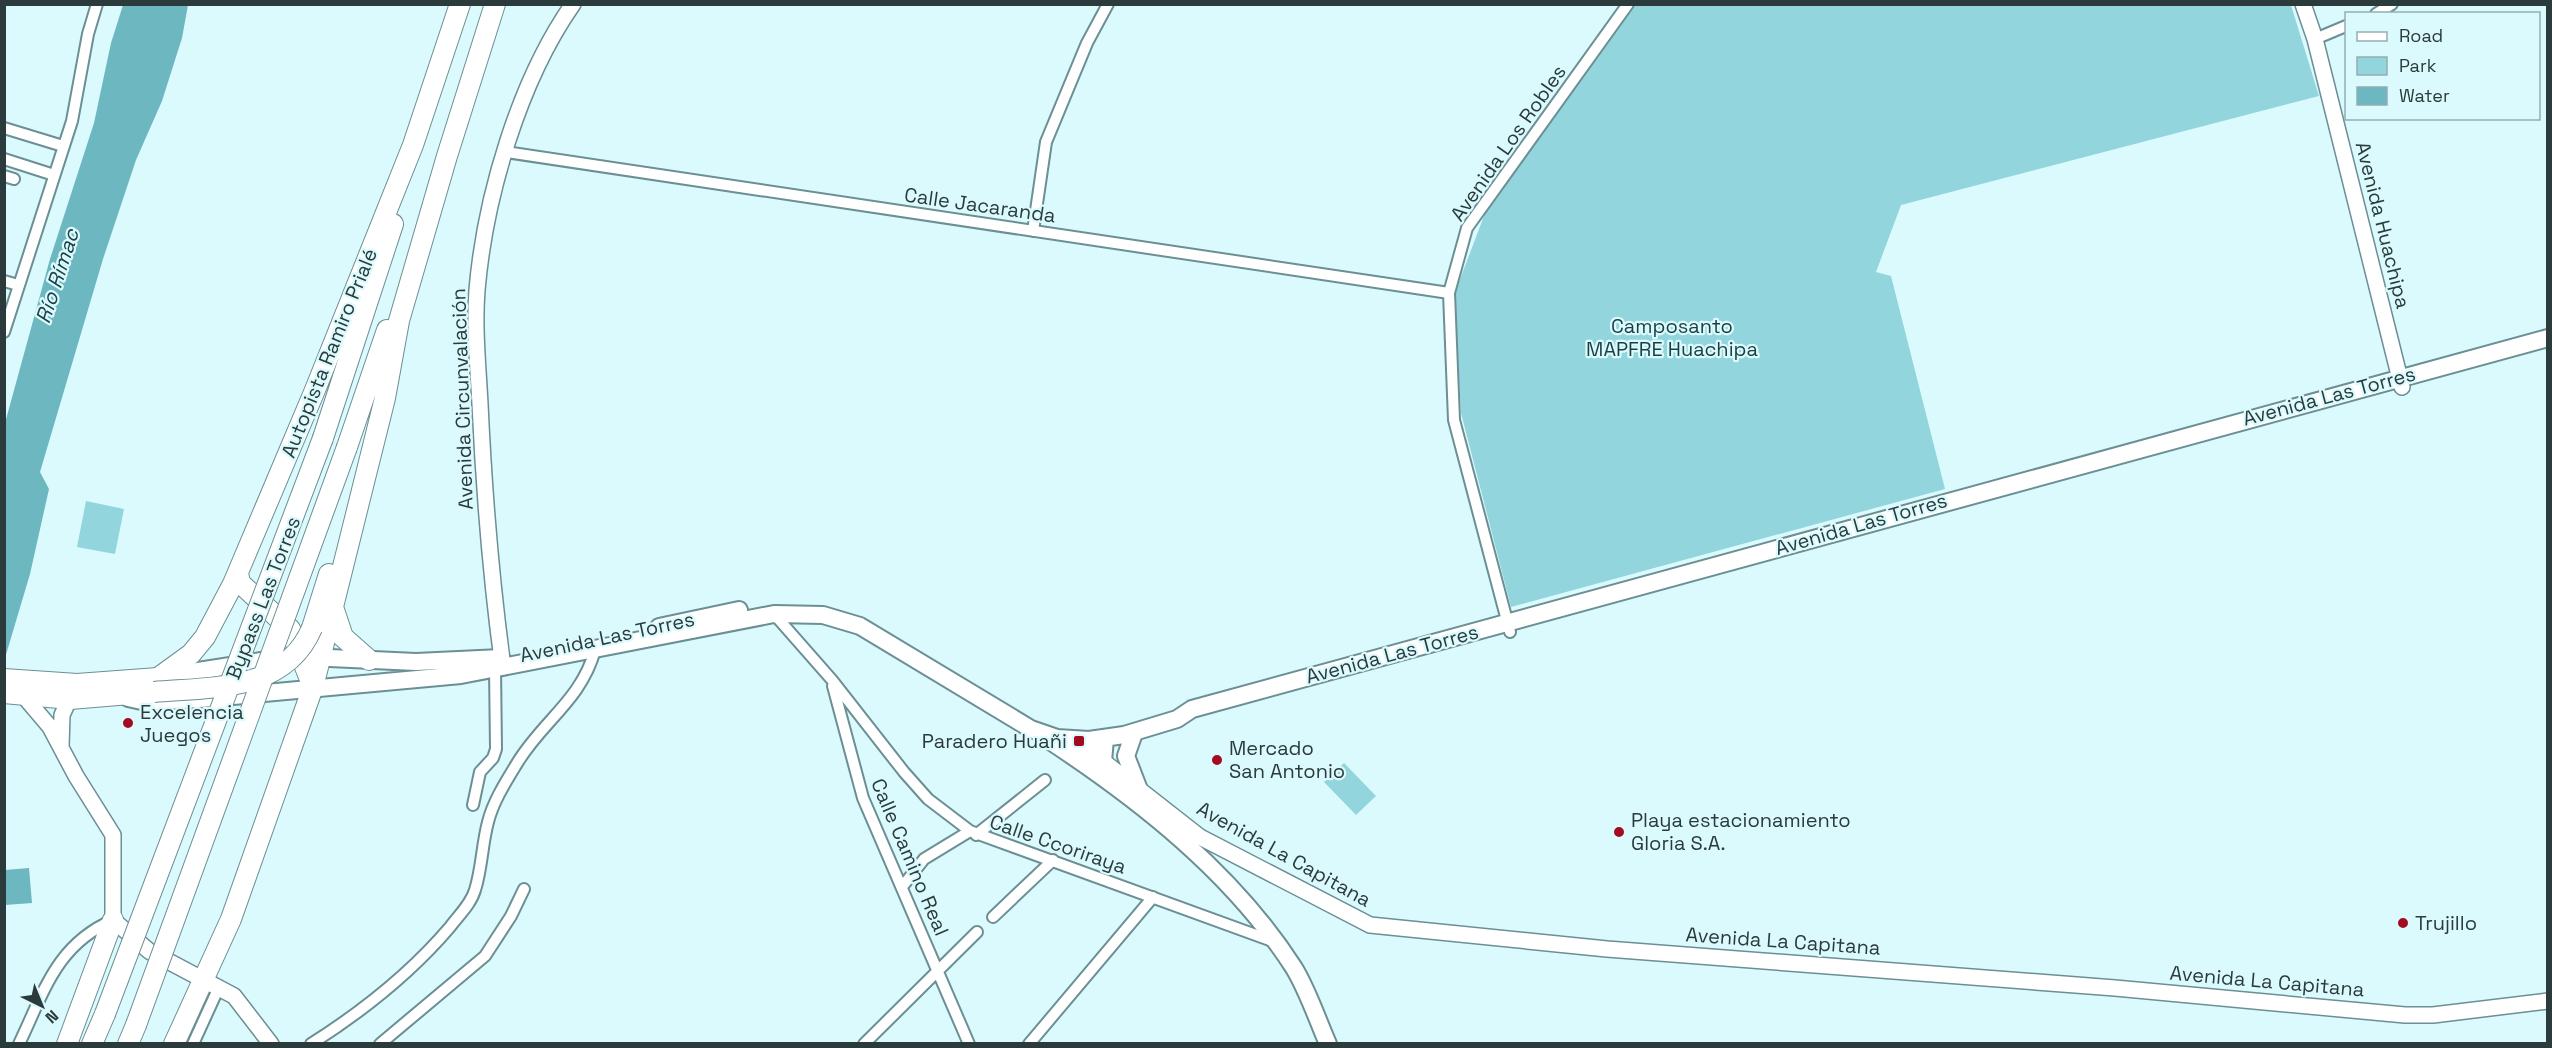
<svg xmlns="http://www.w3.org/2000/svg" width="2552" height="1048" font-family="'Space Grotesk',sans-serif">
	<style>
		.green { fill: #92d5dd }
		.water { fill: #6cb7c0 }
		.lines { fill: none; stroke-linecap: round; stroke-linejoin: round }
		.street-casing { stroke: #6b8f93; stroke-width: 14 }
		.secondary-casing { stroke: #6b8f93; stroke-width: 18 }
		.primary-casing { stroke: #6b8f93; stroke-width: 20 }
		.highway-casing { stroke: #6b8f93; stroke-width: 22 }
		.street { stroke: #fff; stroke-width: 10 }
		.secondary { stroke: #fff; stroke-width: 15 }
		.primary { stroke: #fff; stroke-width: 16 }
		.highway { stroke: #fff; stroke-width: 20 }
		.highway-bridge-casing { stroke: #6b8f93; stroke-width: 22; stroke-linecap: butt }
		.highway-bridge { stroke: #fff; stroke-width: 20 }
		.poi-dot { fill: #a40a20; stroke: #dbfafd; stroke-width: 2 }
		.labels { text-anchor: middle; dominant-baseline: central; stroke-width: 4.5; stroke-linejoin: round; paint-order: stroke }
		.street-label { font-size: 20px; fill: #2b3b3c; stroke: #dbfafd }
		.park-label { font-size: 20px; fill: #1a3f43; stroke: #dbfafd }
		.poi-label { font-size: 20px; fill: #2b3b3c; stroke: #dbfafd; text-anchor: start }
		.water-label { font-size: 21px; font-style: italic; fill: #1c4045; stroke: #dbfafd }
	</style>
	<rect width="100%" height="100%" fill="#dbfafd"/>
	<path class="green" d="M1633,5H2291L2319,96L1901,205L1876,272L1891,276L1945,489L1511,607L1461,413L1454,295L1487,208Z
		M86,501L124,509L115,554L77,547Z
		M1344,763L1376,796L1356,815L1324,782Z"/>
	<path class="water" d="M123,5H188L182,38L162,101L136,160L103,259L40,472L49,489L30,574L5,658V423L50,259L94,123L111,43Z
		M29,868L32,903L5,905V870Z"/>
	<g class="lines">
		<g class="street-casing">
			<path id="street" d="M2376,14L2392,4
				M2315,39L2346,26
				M4,128L63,146
				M506,152L1449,293
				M4,159L54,175
				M4,176L14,179
				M1033,231L1046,142L1087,43L1108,4
				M4,281L18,285
				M4,332L72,121L88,34L97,4
				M774,614L832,680L904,772L928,799L970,831L1275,942
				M1510,632L1454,420L1449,293L1467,228L1628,4
				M833,686L863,798L969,1044
				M473,805L480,772L493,758L496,749L495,668
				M976,835L1045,780
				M902,887L924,859L970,831
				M993,917L1053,860
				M19,1044C44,992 56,945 113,920
				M193,1044L219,987
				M311,1044C363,1011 410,974 450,927C459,915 471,904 475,890C482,868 482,844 488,822C493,802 505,783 516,765C541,722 581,701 595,650
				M380,1044L485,956L511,916L524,889
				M864,1044L977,932
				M1029,1044L1153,897"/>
		</g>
		<g class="secondary-casing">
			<path id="secondary" d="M2303,4L2315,39L2402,387
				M503,667C491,579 484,492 480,404C478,366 474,328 477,290C485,197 519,81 573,4
				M22,694L50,727L76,776L113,835V920L149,951L234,996L271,1044
				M1067,739L1094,754L1200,837L1370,925L1607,949L2115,988L2405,1015H2433L2548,1001
				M61,746L62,715L73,691"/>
		</g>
		<g class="primary-casing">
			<path id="primary" d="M659,627L739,610
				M308,657L416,662L501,658
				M160,677L280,658
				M128,698L146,702L200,699L461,675L774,614L823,615L860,626L1031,729L1057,738L1089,740L1124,735L1177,719L1192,709L2548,338
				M1134,733L1126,756L1138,787
				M1047,739C1140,800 1233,873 1294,968C1308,991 1317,1019 1328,1044
				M1105,739L1103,761L1109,782"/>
		</g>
		<g class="highway-casing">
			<path id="highway" d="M396,331L447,156L495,4
				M323,438L393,224
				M347,447L387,330
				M238,573L240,583L290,629L313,687
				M334,610L343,637L369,660
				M312,628L329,574
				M4,679L77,684L158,678L191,654L205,637L233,584L315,390L413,145L460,4
				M4,693L70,699L154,692
				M67,1044L113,920
				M92,1044L105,1014
				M128,1044L136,1025
				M174,1044L231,919L313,687L385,398L399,321"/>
		</g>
		<use href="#street" class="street"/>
		<use href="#secondary" class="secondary"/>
		<use href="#primary" class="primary"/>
		<use href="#highway" class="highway"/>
		<g class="highway-bridge-casing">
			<path id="highway-bridge" d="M154,692C211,687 285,692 312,628
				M105,1014L323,438
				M136,1025L347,447"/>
		</g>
		<use href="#highway-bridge" class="highway-bridge"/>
	</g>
	<g class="poi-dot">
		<circle cx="128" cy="723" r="6"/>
		<rect x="1073" y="735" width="12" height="12" rx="3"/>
		<circle cx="1217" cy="760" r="6"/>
		<circle cx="1619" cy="832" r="6"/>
		<circle cx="2403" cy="923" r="6"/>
	</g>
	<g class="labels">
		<g class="street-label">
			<text transform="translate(1508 143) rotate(-55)">Avenida Los Robles</text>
			<text transform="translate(980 205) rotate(8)">Calle Jacaranda</text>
			<text transform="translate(2383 225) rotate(76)">Avenida Huachipa</text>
			<text transform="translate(329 353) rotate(-68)">Autopista Ramiro Prialé</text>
			<text transform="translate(2329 396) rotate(-15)">Avenida Las Torres</text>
			<text transform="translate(462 399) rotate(-92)">Avenida Circunvalación</text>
			<text transform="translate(1861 524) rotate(-16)">Avenida Las Torres</text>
			<text transform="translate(263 598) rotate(-69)">Bypass Las Torres</text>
			<text transform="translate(607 637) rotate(-12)">Avenida Las Torres</text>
			<text transform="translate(1392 654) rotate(-15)">Avenida Las Torres</text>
			<text transform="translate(1058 844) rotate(19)">Calle Ccoriraya</text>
			<text transform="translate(1284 854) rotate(29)">Avenida La Capitana</text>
			<text transform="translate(910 857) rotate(67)">Calle Camino Real</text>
			<text transform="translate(1783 941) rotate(4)">Avenida La Capitana</text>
			<text transform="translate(2267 981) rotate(5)">Avenida La Capitana</text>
		</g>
		<g class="park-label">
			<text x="1672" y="326">Camposanto<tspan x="1672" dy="23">MAPFRE Huachipa</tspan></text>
		</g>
		<g class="poi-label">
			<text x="140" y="712">Excelencia<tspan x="140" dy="23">Juegos</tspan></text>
			<text x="1067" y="741" text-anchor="end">Paradero Huañi</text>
			<text x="1229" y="748">Mercado<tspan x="1229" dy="23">San Antonio</tspan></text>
			<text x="1631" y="820">Playa estacionamiento<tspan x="1631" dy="23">Gloria S.A.</tspan></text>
			<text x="2415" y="923">Trujillo</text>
		</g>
		<g class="water-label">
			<text transform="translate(57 276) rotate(-72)">Río Rímac</text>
		</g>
	</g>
	<rect width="2552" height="1048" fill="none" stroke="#2b3b3c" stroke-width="12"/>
	<rect x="2345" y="12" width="195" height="108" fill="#dbfafd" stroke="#95aeb0" stroke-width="1.5"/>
	<rect x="2357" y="32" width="30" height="9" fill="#ffffff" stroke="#95aeb0" stroke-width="1.5"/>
	<text x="2399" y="42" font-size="18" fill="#2b3b3c">Road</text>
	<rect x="2357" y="57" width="30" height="18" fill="#92d5dd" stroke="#95aeb0" stroke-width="1.5"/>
	<text x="2399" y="72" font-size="18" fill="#2b3b3c">Park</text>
	<rect x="2357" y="87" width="30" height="18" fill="#6cb7c0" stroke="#95aeb0" stroke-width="1.5"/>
	<text x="2399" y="102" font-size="18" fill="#2b3b3c">Water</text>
	<g transform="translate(42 1006) rotate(137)" stroke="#dbfafd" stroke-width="4.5" paint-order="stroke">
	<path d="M0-4.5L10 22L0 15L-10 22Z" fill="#2b3b3c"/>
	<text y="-9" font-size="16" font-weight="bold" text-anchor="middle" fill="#2b3b3c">N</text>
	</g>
</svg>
